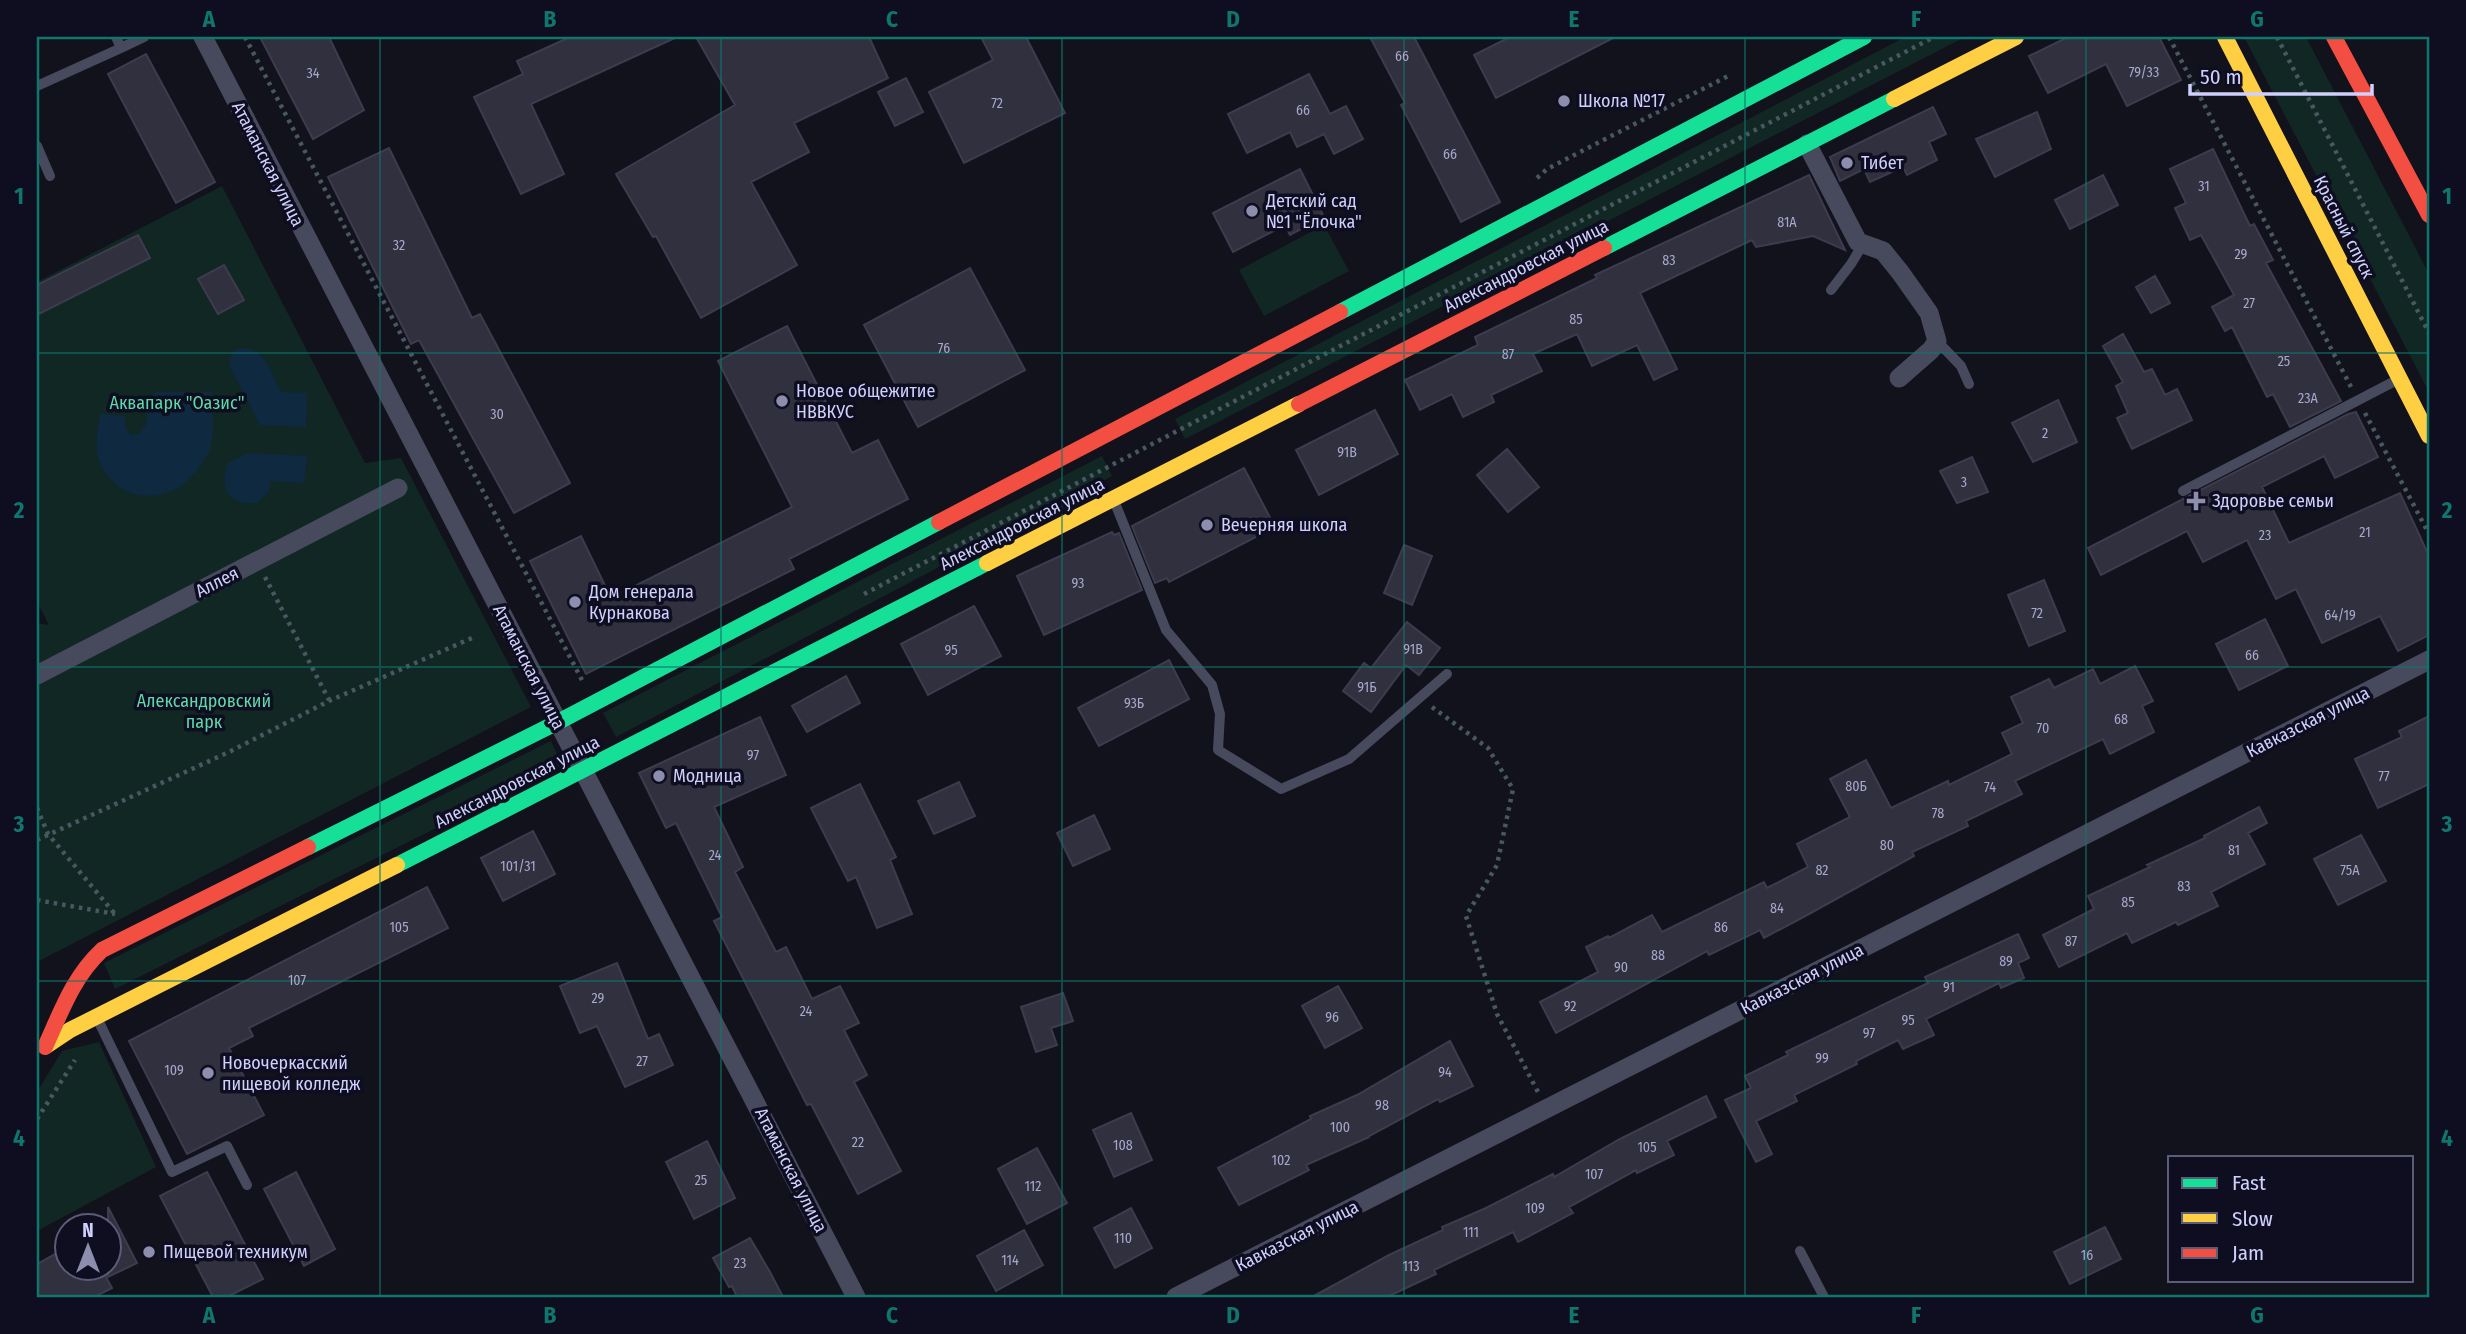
<svg xmlns="http://www.w3.org/2000/svg" width="2466" height="1334" font-family="'Fira Sans Condensed',sans-serif">
	<style>
		.green { fill: #112724 }
		.water { fill: #0e2940 }
		.building { fill: #30303e; stroke: #3d3c4f; stroke-width: 2 }
		.lines { fill: none; stroke-linecap: round; stroke-linejoin: round }
		.path { stroke: #485861; stroke-width: 4.5; stroke-dasharray: 3.5 5; stroke-linecap: butt }
		.lane { stroke: #47495d; stroke-width: 10 }
		.street { stroke: #47495d; stroke-width: 19 }
		.fast { stroke: #16e098; stroke-width: 16 }
		.slow { stroke: #ffcf43; stroke-width: 16 }
		.jam { stroke: #f24e42; stroke-width: 16 }
		.grid { fill: none; stroke: #0f766e; stroke-width: 2; stroke-opacity: 0.55 }
		.poi-dot { fill: #8d8eae; stroke: #0e0e20; stroke-width: 2.5 }
		.labels { text-anchor: middle; dominant-baseline: central; stroke-width: 7; stroke-linejoin: round; paint-order: stroke }
		.number-label { font-size: 14px; fill: #a7a8cd }
		.poi-label { font-size: 18px; fill: #cfd0fd; stroke: #0e0e20; text-anchor: start }
		.street-label { font-size: 18px; fill: #cfd0fd; stroke: #0e0e20 }
		.park-label { font-size: 18px; fill: #5ed9a8; stroke: #0e0e20 }
		.neatline { fill: none; stroke: #0f766e; stroke-width: 2.5 }
		.grid-label { font-size: 23px; text-anchor: middle; font-weight: bold; fill: #0f766e }
	</style>
	<rect width="100%" height="100%" fill="#12121c"/>
	<path class="green" d="M1905,37H1965L1185,439L1175,419Z
		M2244,37H2306L2429,274V392Z
		M222,186L365,463L401,458L531,707L37,962V623L49,625L37,602V282Z
		M1324,225L1349,271L1264,316L1239,270Z
		M1102,456L1112,476L616,737L603,713Z
		M551,741L562,765L115,989L104,963Z
		M99,1042L156,1167L37,1231V1092L62,1051Z"/>
	<path class="water" d="M240,348C266,348 270,371 281,392L307,393L306,427L260,425L229,365L232,352Z
		M157,392H212C212,409 215,429 211,445C209,456 201,464 195,472C167,509 112,502 98,457C94,444 99,427 100,414L125,416V427L131,435L139,434L147,423L148,397Z
		M247,453L307,456L304,483L270,481L269,492L257,503C230,505 218,489 228,463Z"/>
	<path class="building" d="M260,37H329L364,110L313,139Z
		M570,37H677L531,104L564,174L521,194L474,97L523,74L517,61Z
		M696,37H869L888,78L794,123L809,152L751,182L797,265L701,318L656,236L653,237L616,174L735,105Z
		M981,37H1026L1065,113L964,163L929,92L993,60Z
		M1370,37H1414L1500,202L1461,222L1401,105L1405,103Z
		M1510,37H1615L1496,98L1474,55Z
		M2068,37H2159L2181,80L2127,106L2106,64L2048,93L2029,56Z
		M146,54L215,182L176,203L108,74Z
		M1309,74L1330,114L1346,106L1363,139L1334,154L1324,134L1297,147L1290,132L1247,153L1228,114Z
		M906,78L923,112L895,126L878,92Z
		M1933,107L1946,134L1929,142L1937,160L1907,175L1903,167L1870,182L1864,169L1840,181L1830,157Z
		M2037,112L2051,149L1995,177L1976,139Z
		M389,148L472,318L480,314L570,483L514,513L419,340L411,344L328,177Z
		M2213,149L2250,226L2254,224L2273,260L2266,263L2341,401L2290,427L2273,394L2267,397L2232,327L2225,331L2212,307L2234,295L2201,235L2190,240L2175,208L2186,203L2170,169Z
		M1300,169L1324,217L1290,235L1285,225L1233,252L1213,213Z
		M1809,175L1845,250L1813,236L1756,247L1752,240L1640,293L1677,369L1654,380L1637,345L1592,366L1577,334L1533,354L1542,371L1491,395L1494,402L1463,417L1452,394L1420,410L1405,380L1478,345L1475,337L1597,278L1595,275Z
		M2103,175L2118,205L2070,229L2055,200Z
		M138,235L150,258L37,315V285Z
		M224,265L244,300L218,314L198,279Z
		M970,268L1025,370L918,427L864,325Z
		M2155,276L2170,303L2151,313L2136,287Z
		M787,326L852,453L878,440L908,499L789,559L794,569L586,674L530,561L581,536L611,598L792,507L718,361Z
		M2123,334L2144,372L2152,369L2165,395L2177,389L2192,420L2132,449L2117,418L2128,413L2116,386L2123,382L2103,346Z
		M2058,400L2077,442L2033,462L2012,423Z
		M1375,410L1398,454L1319,495L1296,450Z
		M2356,412L2378,457L2335,478L2324,456L2262,487L2289,543L2400,493L2429,556V635L2398,651L2380,616L2322,643L2296,589L2276,599L2247,540L2203,562L2187,531L2101,575L2088,548L2348,414Z
		M1507,449L1539,487L1508,512L1477,475Z
		M1972,457L1988,492L1957,503L1940,471Z
		M1244,468L1275,527L1169,582L1167,578L1155,583L1132,526Z
		M1112,532L1114,535L1119,533L1142,590L1044,635L1017,576Z
		M1404,545L1432,556L1412,605L1384,593Z
		M2044,580L2065,631L2029,646L2008,595Z
		M974,606L1001,656L928,695L901,644Z
		M2265,619L2288,666L2239,690L2216,644Z
		M1407,622L1440,648L1419,675L1406,665L1371,712L1343,691L1364,663L1371,668Z
		M1169,660L1189,699L1099,746L1078,708Z
		M2135,666L2153,701L2142,706L2154,732L2110,754L2103,739L2015,781L2022,794L1966,821L1968,826L1912,852L1914,856L1809,914L1764,938L1760,930L1709,955L1707,951L1556,1033L1540,1002L1598,972L1586,947L1608,936L1609,938L1652,915L1662,932L1764,882L1767,888L1808,867L1797,844L1850,817L1830,779L1866,760L1891,808L1948,781L1949,785L2012,754L2002,733L2023,723L2011,697L2049,679L2054,688L2093,669L2100,684Z
		M846,676L860,703L807,732L792,706Z
		M2429,716V784L2378,808L2355,759L2402,737L2399,731Z
		M760,717L786,775L714,807L743,867L735,872L776,952L786,947L812,999L840,986L859,1023L844,1030L867,1075L854,1082L901,1171L858,1194L811,1104L807,1105L714,921L722,917L676,823L666,828L639,773Z
		M959,782L975,816L934,834L918,801Z
		M860,784L896,857L890,860L912,914L877,928L856,877L848,881L811,808Z
		M2259,807L2267,823L2248,833L2265,864L2211,892L2218,906L2178,925L2176,922L2132,943L2127,933L2059,967L2043,935L2094,909L2088,896L2150,867L2147,865L2205,838L2204,836Z
		M1094,815L1110,849L1073,866L1057,833Z
		M533,831L555,874L503,901L481,858Z
		M2361,835L2386,881L2338,905L2314,859Z
		M427,887L448,928L249,1028L253,1036L229,1048L264,1115L187,1154L129,1041Z
		M2018,934L2029,958L2018,963L2024,978L2001,988L1999,983L1926,1019L1934,1035L1903,1049L1898,1040L1856,1061L1857,1064L1794,1095L1797,1101L1756,1121L1772,1154L1756,1162L1725,1100L1751,1088L1745,1076L1788,1055L1786,1052L1928,983L1925,977Z
		M617,963L648,1039L659,1034L673,1065L625,1087L597,1026L580,1033L560,986Z
		M1338,986L1362,1028L1325,1048L1302,1006Z
		M1063,993L1073,1021L1051,1028L1057,1045L1036,1052L1021,1007Z
		M1450,1041L1473,1086L1440,1102L1438,1099L1369,1136V1137L1306,1165L1309,1170L1239,1205L1218,1168L1311,1119L1310,1116L1357,1095Z
		M1706,1096L1716,1117L1667,1141L1674,1155L1637,1173L1636,1170L1569,1207L1573,1213L1518,1242L1513,1232L1434,1270L1436,1274L1387,1297H1312L1389,1255L1443,1230L1442,1227L1486,1208L1553,1174L1554,1177L1620,1139Z
		M1131,1113L1152,1160L1114,1177L1093,1130Z
		M707,1141L735,1198L694,1219L666,1162Z
		M1037,1148L1067,1203L1027,1224L998,1169Z
		M207,1172L263,1279L227,1297H213L160,1196Z
		M296,1172L335,1249L304,1266L264,1189Z
		M108,1207L137,1263L108,1277Z
		M1131,1208L1152,1248L1115,1268L1094,1228Z
		M2105,1227L2121,1259L2070,1284L2054,1252Z
		M1024,1230L1043,1265L996,1291L977,1256Z
		M750,1238L770,1272L783,1297H737L732,1286L729,1287L713,1258Z
		M66,1248V1268H101L112,1288L94,1297H37V1264Z"/>
	<g class="lines">
		<path class="path" d="M245,37L583,682
			M2169,37L2351,387
			M2277,37L2429,333
			M1537,178L1547,169L1730,75
			M2365,413L2429,534
			M265,577L329,700
			M864,594L1934,37
			M1432,707L1488,748L1513,789L1497,865L1466,916L1497,1014L1538,1092
			M37,808L48,834L115,914
			M37,840L229,752L329,701L472,638
			M37,900L115,914
			M37,1119L75,1060"/>
		<path class="lane" d="M116,37L121,48L144,37
			M37,86L121,48
			M37,146L50,176
			M1831,290L1851,264L1863,244
			M1937,341L1961,366L1969,384
			M2183,491L2397,380
			M1115,503L1166,630L1212,685L1220,714L1218,750L1281,789L1349,759L1447,674
			M98,1020L172,1172L227,1146L247,1185
			M1800,1251L1824,1297"/>
		<path class="street" d="M203,37L856,1297
			M1807,144L1858,242L1883,251L1900,272L1929,313L1937,341L1931,350L1899,378
			M37,675L398,488
			M1176,1297L2429,660"/>
		<path class="fast" d="M1604,248L1894,99
			M1340,312L1864,37
			M308,847L558,722L939,522
			M397,865L987,563"/>
		<path class="slow" d="M2225,37L2429,436
			M1894,99L2016,37
			M987,563L1299,404
			M46,1046L70,1030L397,865"/>
		<path class="jam" d="M2334,37L2429,215
			M1299,404L1604,248
			M939,522L1340,312
			M45,1047C61,1012 73,977 102,950L308,847"/>
	</g>
	<path class="grid" d="M380,37V1297M721,37V1297M1062,37V1297M1404,37V1297M1745,37V1297M2086,37V1297M37,353H2429M37,667H2429M37,981H2429"/>
	<g class="poi-dot">
		<circle cx="1564" cy="101" r="7"/>
		<circle cx="1847" cy="163" r="7"/>
		<circle cx="1252" cy="211" r="7"/>
		<circle cx="782" cy="401" r="7"/>
		<path d="M2192.5 490.5h7v7h7v7h-7v7h-7v-7h-7v-7h7z"/>
		<circle cx="1207" cy="525" r="7"/>
		<circle cx="575" cy="602" r="7"/>
		<circle cx="659" cy="776" r="7"/>
		<circle cx="208" cy="1073" r="7"/>
		<circle cx="149" cy="1252" r="7"/>
	</g>
	<g class="labels">
		<g class="number-label">
			<text x="1402" y="56">66</text>
			<text x="2144" y="72">79/33</text>
			<text x="313" y="73">34</text>
			<text x="997" y="103">72</text>
			<text x="1303" y="110">66</text>
			<text x="1450" y="154">66</text>
			<text x="2204" y="186">31</text>
			<text x="1787" y="222">81А</text>
			<text x="399" y="245">32</text>
			<text x="2241" y="254">29</text>
			<text x="1669" y="260">83</text>
			<text x="2249" y="303">27</text>
			<text x="1576" y="319">85</text>
			<text x="944" y="348">76</text>
			<text x="1508" y="354">87</text>
			<text x="2284" y="361">25</text>
			<text x="2308" y="398">23А</text>
			<text x="497" y="414">30</text>
			<text x="2045" y="433">2</text>
			<text x="1347" y="452">91В</text>
			<text x="1964" y="482">3</text>
			<text x="2365" y="532">21</text>
			<text x="2265" y="535">23</text>
			<text x="1078" y="583">93</text>
			<text x="2037" y="613">72</text>
			<text x="2340" y="615">64/19</text>
			<text x="1413" y="649">91В</text>
			<text x="951" y="650">95</text>
			<text x="2252" y="655">66</text>
			<text x="1367" y="687">91Б</text>
			<text x="1134" y="703">93Б</text>
			<text x="2121" y="719">68</text>
			<text x="2043" y="728">70</text>
			<text x="753" y="755">97</text>
			<text x="2384" y="776">77</text>
			<text x="1856" y="786">80Б</text>
			<text x="1990" y="787">74</text>
			<text x="1938" y="813">78</text>
			<text x="1887" y="845">80</text>
			<text x="2234" y="850">81</text>
			<text x="715" y="855">24</text>
			<text x="518" y="866">101/31</text>
			<text x="1822" y="870">82</text>
			<text x="2350" y="870">75А</text>
			<text x="2184" y="886">83</text>
			<text x="2128" y="902">85</text>
			<text x="1777" y="908">84</text>
			<text x="399" y="927">105</text>
			<text x="1721" y="927">86</text>
			<text x="2071" y="941">87</text>
			<text x="1658" y="955">88</text>
			<text x="2006" y="961">89</text>
			<text x="1621" y="967">90</text>
			<text x="297" y="980">107</text>
			<text x="1949" y="987">91</text>
			<text x="598" y="998">29</text>
			<text x="1570" y="1006">92</text>
			<text x="806" y="1011">24</text>
			<text x="1332" y="1017">96</text>
			<text x="1908" y="1020">95</text>
			<text x="1869" y="1033">97</text>
			<text x="1822" y="1058">99</text>
			<text x="642" y="1061">27</text>
			<text x="174" y="1070">109</text>
			<text x="1445" y="1072">94</text>
			<text x="1382" y="1105">98</text>
			<text x="1340" y="1127">100</text>
			<text x="858" y="1142">22</text>
			<text x="1123" y="1145">108</text>
			<text x="1647" y="1147">105</text>
			<text x="1281" y="1160">102</text>
			<text x="1594" y="1174">107</text>
			<text x="701" y="1180">25</text>
			<text x="1033" y="1186">112</text>
			<text x="1535" y="1208">109</text>
			<text x="1471" y="1232">111</text>
			<text x="1123" y="1238">110</text>
			<text x="2087" y="1255">16</text>
			<text x="1010" y="1260">114</text>
			<text x="740" y="1263">23</text>
			<text x="1411" y="1266">113</text>
		</g>
		<g class="poi-label">
			<text x="1578" y="101">Школа №17</text>
			<text x="1861" y="163">Тибет</text>
			<text x="1266" y="201">Детский сад<tspan x="1266" dy="21">№1 "Ёлочка"</tspan></text>
			<text x="796" y="391">Новое общежитие<tspan x="796" dy="21">НВВКУС</tspan></text>
			<text x="2212" y="501">Здоровье семьи</text>
			<text x="1221" y="525">Вечерняя школа</text>
			<text x="589" y="592">Дом генерала<tspan x="589" dy="21">Курнакова</tspan></text>
			<text x="673" y="776">Модница</text>
			<text x="222" y="1063">Новочеркасский<tspan x="222" dy="21">пищевой колледж</tspan></text>
			<text x="163" y="1252">Пищевой техникум</text>
		</g>
		<g class="street-label">
			<text transform="translate(268 164) rotate(63)">Атаманская улица</text>
			<text transform="translate(2344 227) rotate(63)">Красный спуск</text>
			<text transform="translate(1526 266) rotate(-27)">Александровская улица</text>
			<text transform="translate(1022 524) rotate(-27)">Александровская улица</text>
			<text transform="translate(217 582) rotate(-27)">Аллея</text>
			<text transform="translate(529 667) rotate(63)">Атаманская улица</text>
			<text transform="translate(2308 722) rotate(-27)">Кавказская улица</text>
			<text transform="translate(517 782) rotate(-27)">Александровская улица</text>
			<text transform="translate(1802 979) rotate(-27)">Кавказская улица</text>
			<text transform="translate(791 1170) rotate(63)">Атаманская улица</text>
			<text transform="translate(1297 1236) rotate(-27)">Кавказская улица</text>
		</g>
		<g class="park-label">
			<text x="177" y="403">Аквапарк "Оазис"</text>
			<text x="204" y="701">Александровский<tspan x="204" dy="21">парк</tspan></text>
		</g>
	</g>
	<rect width="2466" height="1334" fill="none" stroke="#0e0e20" stroke-width="77"/>
	<rect x="2168" y="1156" width="245" height="126" fill="#0e0e20" stroke="#5b5c78" stroke-width="2"/>
	<rect x="2182" y="1178" width="35" height="10" fill="#16e098" stroke="#5b5c78" stroke-width="2"/>
	<text x="2232" y="1190" font-size="21" fill="#cfd0fd">Fast</text>
	<rect x="2182" y="1213" width="35" height="10" fill="#ffcf43" stroke="#5b5c78" stroke-width="2"/>
	<text x="2232" y="1226" font-size="21" fill="#cfd0fd">Slow</text>
	<rect x="2182" y="1248" width="35" height="10" fill="#f24e42" stroke="#5b5c78" stroke-width="2"/>
	<text x="2232" y="1260" font-size="21" fill="#cfd0fd">Jam</text>
	<g transform="translate(88 1247)"><circle r="33" fill="#0e0e20" stroke="#5b5c78" stroke-width="2"/>
	<path d="M0-5L12 26L0 18L-12 26Z" fill="#8d8eae"/>
	<text y="-10" font-size="19" font-weight="bold" text-anchor="middle" fill="#cfd0fd">N</text>
	</g>
	<path d="M2190 84v10h182v-10" fill="none" stroke="#cfd0fd" stroke-width="3.5"/>
	<text x="2200" y="84" font-size="21" fill="#cfd0fd" stroke="#0e0e20" stroke-width="5" paint-order="stroke">50 m</text>
	<rect x="38" y="38" width="2390" height="1258" class="neatline"/>
	<g class="grid-label">
		<text x="209" y="27">A</text>
		<text x="550" y="27">B</text>
		<text x="892" y="27">C</text>
		<text x="1233" y="27">D</text>
		<text x="1574" y="27">E</text>
		<text x="1916" y="27">F</text>
		<text x="2257" y="27">G</text>
		<text x="19" y="204">1</text>
		<text x="2447" y="204">1</text>
		<text x="19" y="518">2</text>
		<text x="2447" y="518">2</text>
		<text x="19" y="832">3</text>
		<text x="2447" y="832">3</text>
		<text x="19" y="1146">4</text>
		<text x="2447" y="1146">4</text>
		<text x="209" y="1323">A</text>
		<text x="550" y="1323">B</text>
		<text x="892" y="1323">C</text>
		<text x="1233" y="1323">D</text>
		<text x="1574" y="1323">E</text>
		<text x="1916" y="1323">F</text>
		<text x="2257" y="1323">G</text>
	</g>
</svg>
